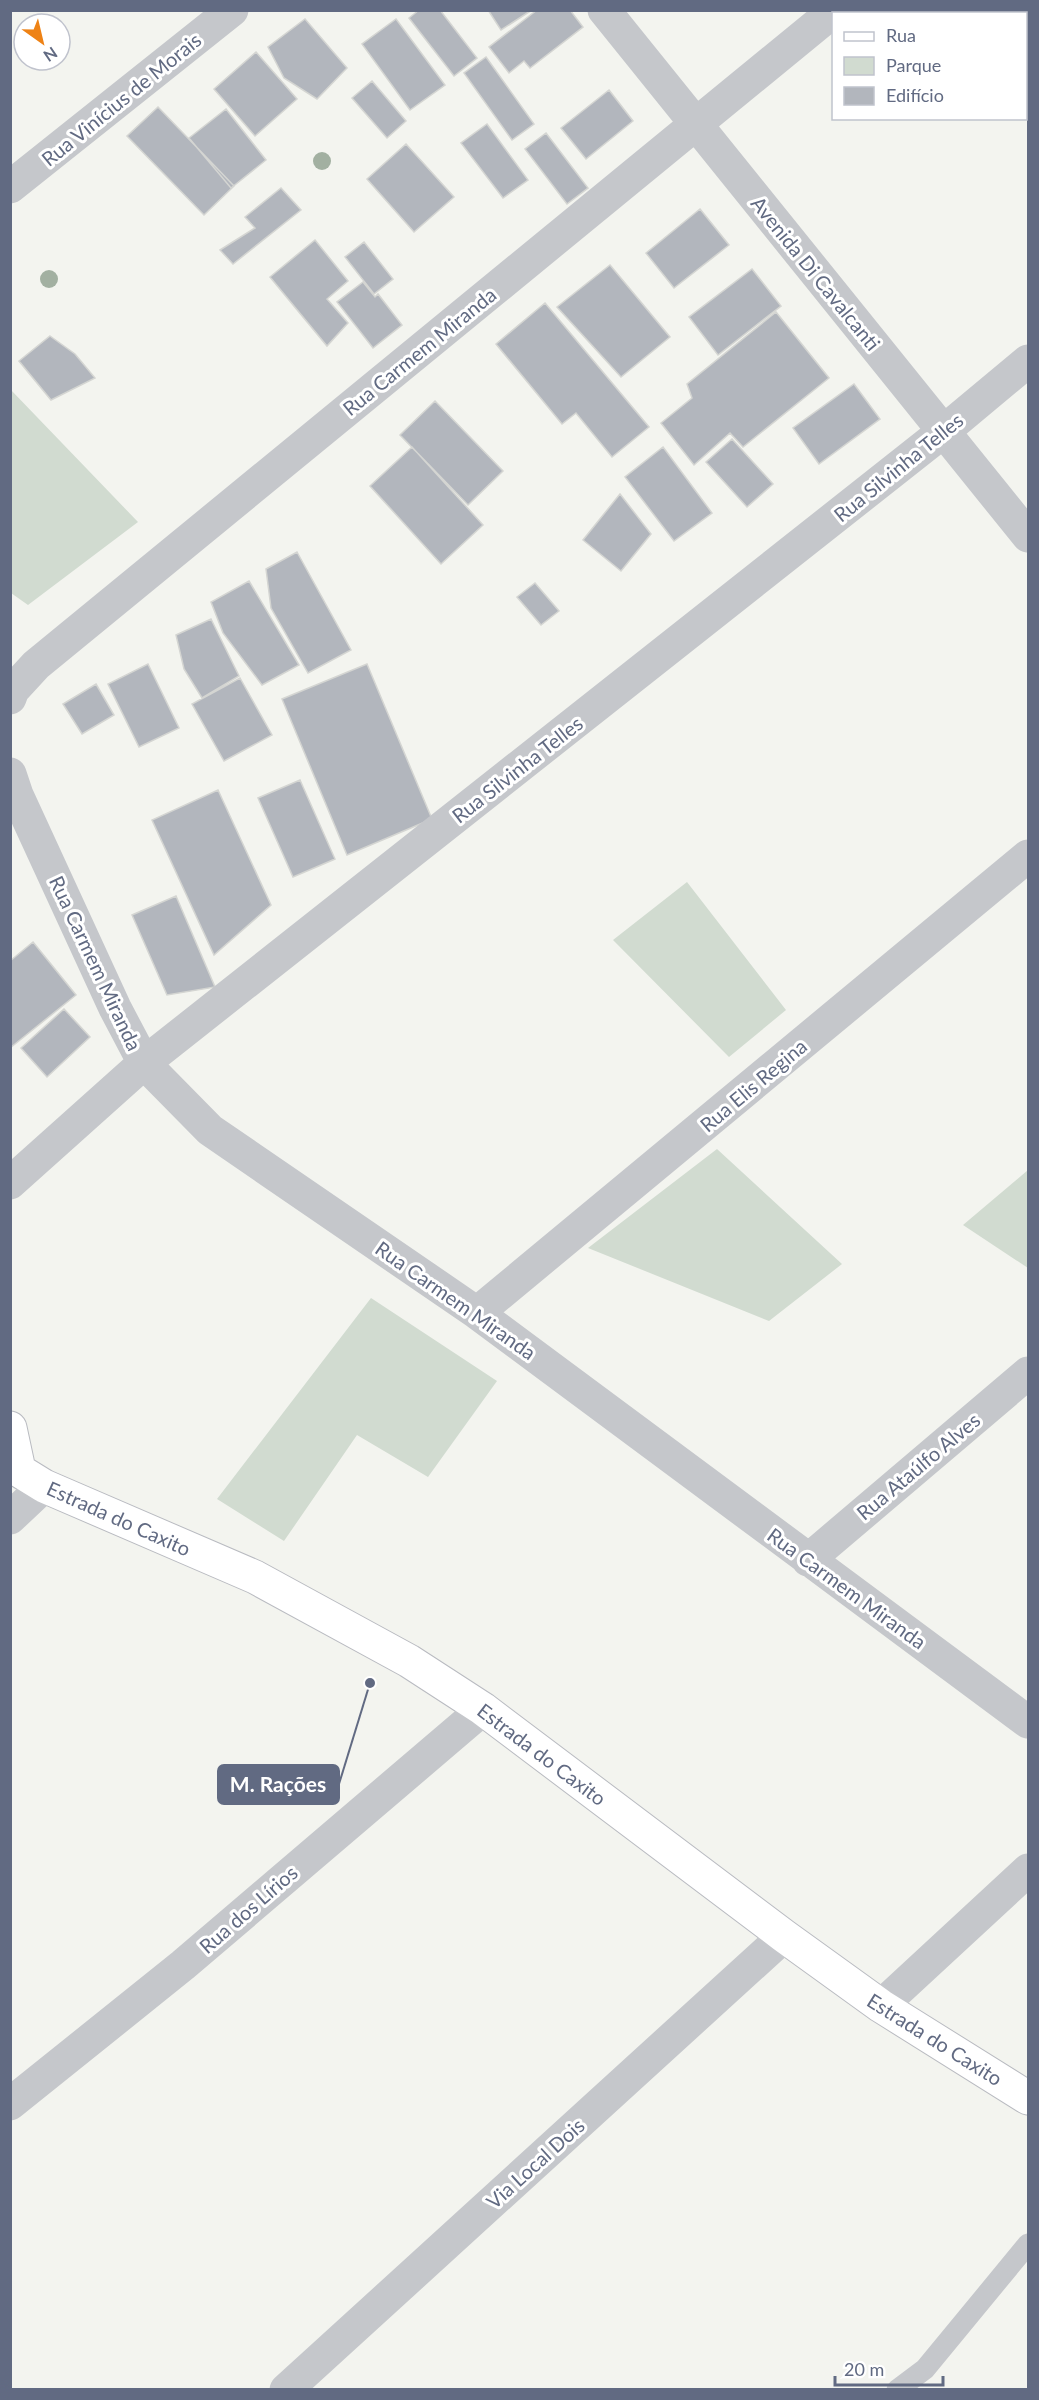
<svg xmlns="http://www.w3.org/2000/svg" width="1039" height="2400" font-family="Lato,sans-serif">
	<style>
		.green { fill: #d1dbd0 }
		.building { fill: #b2b6bd; stroke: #d4d5d2; stroke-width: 1.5 }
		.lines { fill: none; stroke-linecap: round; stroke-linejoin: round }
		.secondary-casing { stroke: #b9bbc1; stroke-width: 35 }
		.lane { stroke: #c5c7cb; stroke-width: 21 }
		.street { stroke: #c5c7cb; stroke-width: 33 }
		.secondary { stroke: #fff; stroke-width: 33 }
		.tree { fill: #a2b0a1 }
		.labels { text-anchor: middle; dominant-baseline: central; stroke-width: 6; stroke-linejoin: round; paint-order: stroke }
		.street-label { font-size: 20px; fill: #616a82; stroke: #fff }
		.leader { fill: none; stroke: #616a82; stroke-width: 2 }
		.callout-dot { fill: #616a82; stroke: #fff; stroke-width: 2 }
		.callout { fill: #616a82; stroke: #616a82; stroke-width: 2 }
		.callout-label { font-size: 21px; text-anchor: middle; font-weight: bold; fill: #fff }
	</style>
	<rect width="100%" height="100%" fill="#f3f4ef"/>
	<path class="green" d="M11,390L138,522L28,605L11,593Z
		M687,882L786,1010L729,1057L613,940Z
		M717,1149L842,1264L769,1321L588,1248Z
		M1028,1170V1268L963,1225Z
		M371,1298L497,1381L428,1477L357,1435L284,1541L217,1499Z"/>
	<path class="building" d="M419,10H440L477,58L454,76L409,18Z
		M488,10H532L501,30Z
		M537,10H570L583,27L530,68L524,61L509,73L489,47Z
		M305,19L347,68L317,99L284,78L268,47Z
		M396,19L445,85L410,110L362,44Z
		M256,52L297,99L255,136L214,89Z
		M486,57L534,124L512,140L464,73Z
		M372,81L406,121L387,138L352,98Z
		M609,90L633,121L586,159L561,128Z
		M158,107L234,186L204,215L127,136Z
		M226,109L266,160L231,188L189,138Z
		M487,124L528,180L503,198L461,143Z
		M546,133L588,188L567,204L525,149Z
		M406,144L454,197L414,232L367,179Z
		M281,188L301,210L233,264L220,250L255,228L245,217Z
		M700,209L729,245L674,288L646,253Z
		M315,240L348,281L327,299L348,323L327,346L270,277Z
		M364,242L393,279L374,294L345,257Z
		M610,265L670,337L621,377L557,307Z
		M752,269L781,306L718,355L689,317Z
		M363,282L375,297L378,294L402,325L373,348L337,302Z
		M545,303L649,427L612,457L576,413L562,424L496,344Z
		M776,312L829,378L743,447L730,433L694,465L661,423L692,398L687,384Z
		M50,336L75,354L95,378L51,400L19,361Z
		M854,384L880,419L819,464L793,428Z
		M435,401L503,471L468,505L400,435Z
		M732,439L773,484L747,507L706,462Z
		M412,447L483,525L441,564L370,486Z
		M663,447L712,513L674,541L625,477Z
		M620,494L651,534L621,571L583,540Z
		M297,552L351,650L308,673L271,608L266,569Z
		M249,581L299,665L262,685L223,633L211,602Z
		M535,583L559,611L541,625L517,597Z
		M211,619L239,676L202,698L184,669L176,635Z
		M148,664L179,728L139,747L108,684Z
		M367,664L432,819L347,855L282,699Z
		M240,678L272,735L224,761L192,704Z
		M96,684L114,715L82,734L63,704Z
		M300,780L335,859L293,877L258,798Z
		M218,790L271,905L214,955L152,820Z
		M176,896L215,987L167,995L132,915Z
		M33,942L76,995L10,1048V961Z
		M64,1009L90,1037L47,1077L21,1048Z"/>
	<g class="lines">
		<g class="secondary-casing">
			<path id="secondary" d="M10,1428L19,1470
				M10,1465L44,1486L255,1577L409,1661L483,1709L784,1936L881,2006L1028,2098"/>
		</g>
		<path class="lane" d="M897,2390L925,2369L1028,2244"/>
		<path class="street" d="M604,10L1028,536
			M10,187L232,10
			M10,698L13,690L36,665L835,10
			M10,774L17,795L115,1008L144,1063L210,1130L477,1313L1028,1722
			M10,1183L144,1063L944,431L1028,361
			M477,1313L1028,856
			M10,1518L44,1486
			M808,1560L1028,1373
			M881,2006L1028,1870
			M10,2104L183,1965L483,1709
			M286,2390L784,1936"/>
		<use href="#secondary" class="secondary"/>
	</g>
	<g class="tree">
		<circle cx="322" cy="161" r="9"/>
		<circle cx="49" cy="279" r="9"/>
	</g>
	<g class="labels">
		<g class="street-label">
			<text transform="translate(121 99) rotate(-39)">Rua Vinícius de Morais</text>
			<text transform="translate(816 273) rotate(51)">Avenida Di Cavalcanti</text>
			<text transform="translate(419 351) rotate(-39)">Rua Carmem Miranda</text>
			<text transform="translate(898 467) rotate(-39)">Rua Silvinha Telles</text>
			<text transform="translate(517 769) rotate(-38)">Rua Silvinha Telles</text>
			<text transform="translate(96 963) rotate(65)">Rua Carmem Miranda</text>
			<text transform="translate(753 1085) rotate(-40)">Rua Elis Regina</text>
			<text transform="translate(456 1300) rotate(35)">Rua Carmem Miranda</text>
			<text transform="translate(918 1466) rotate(-40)">Rua Ataúlfo Alves</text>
			<text transform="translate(119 1518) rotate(24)">Estrada do Caxito</text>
			<text transform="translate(847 1588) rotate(36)">Rua Carmem Miranda</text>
			<text transform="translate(542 1754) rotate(37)">Estrada do Caxito</text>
			<text transform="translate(248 1909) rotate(-41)">Rua dos Lírios</text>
			<text transform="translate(935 2039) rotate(32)">Estrada do Caxito</text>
			<text transform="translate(535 2163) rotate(-42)">Via Local Dois</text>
		</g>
	</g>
	<path class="leader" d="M370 1683L339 1784"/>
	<circle class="callout-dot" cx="370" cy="1683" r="6"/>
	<rect class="callout" x="218" y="1765" width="121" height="39" rx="6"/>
	<g class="callout-label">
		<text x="278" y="1792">M. Rações</text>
	</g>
	<rect width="1039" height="2400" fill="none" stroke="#616a82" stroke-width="24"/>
	<rect x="832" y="12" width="195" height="108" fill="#ffffff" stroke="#c0c3cd" stroke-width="1.5"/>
	<rect x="844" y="32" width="30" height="9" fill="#ffffff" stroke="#c0c3cd" stroke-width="1.5"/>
	<text x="886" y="42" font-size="18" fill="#616a82">Rua</text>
	<rect x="844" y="57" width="30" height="18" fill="#d1dbd0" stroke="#c0c3cd" stroke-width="1.5"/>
	<text x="886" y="72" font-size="18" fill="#616a82">Parque</text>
	<rect x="844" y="87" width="30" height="18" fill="#b2b6bd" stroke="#c0c3cd" stroke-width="1.5"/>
	<text x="886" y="102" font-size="18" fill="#616a82">Edifício</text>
	<g transform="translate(42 42) rotate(146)"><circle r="28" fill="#ffffff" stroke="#c0c3cd" stroke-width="1.5"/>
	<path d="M0-4.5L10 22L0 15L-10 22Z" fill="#ee8215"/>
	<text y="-9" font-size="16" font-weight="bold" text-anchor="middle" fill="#616a82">N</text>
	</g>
	<path d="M835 2376v9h108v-9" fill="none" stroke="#616a82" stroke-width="3"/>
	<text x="844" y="2376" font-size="18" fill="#616a82" stroke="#ffffff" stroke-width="4.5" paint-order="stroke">20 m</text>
</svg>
